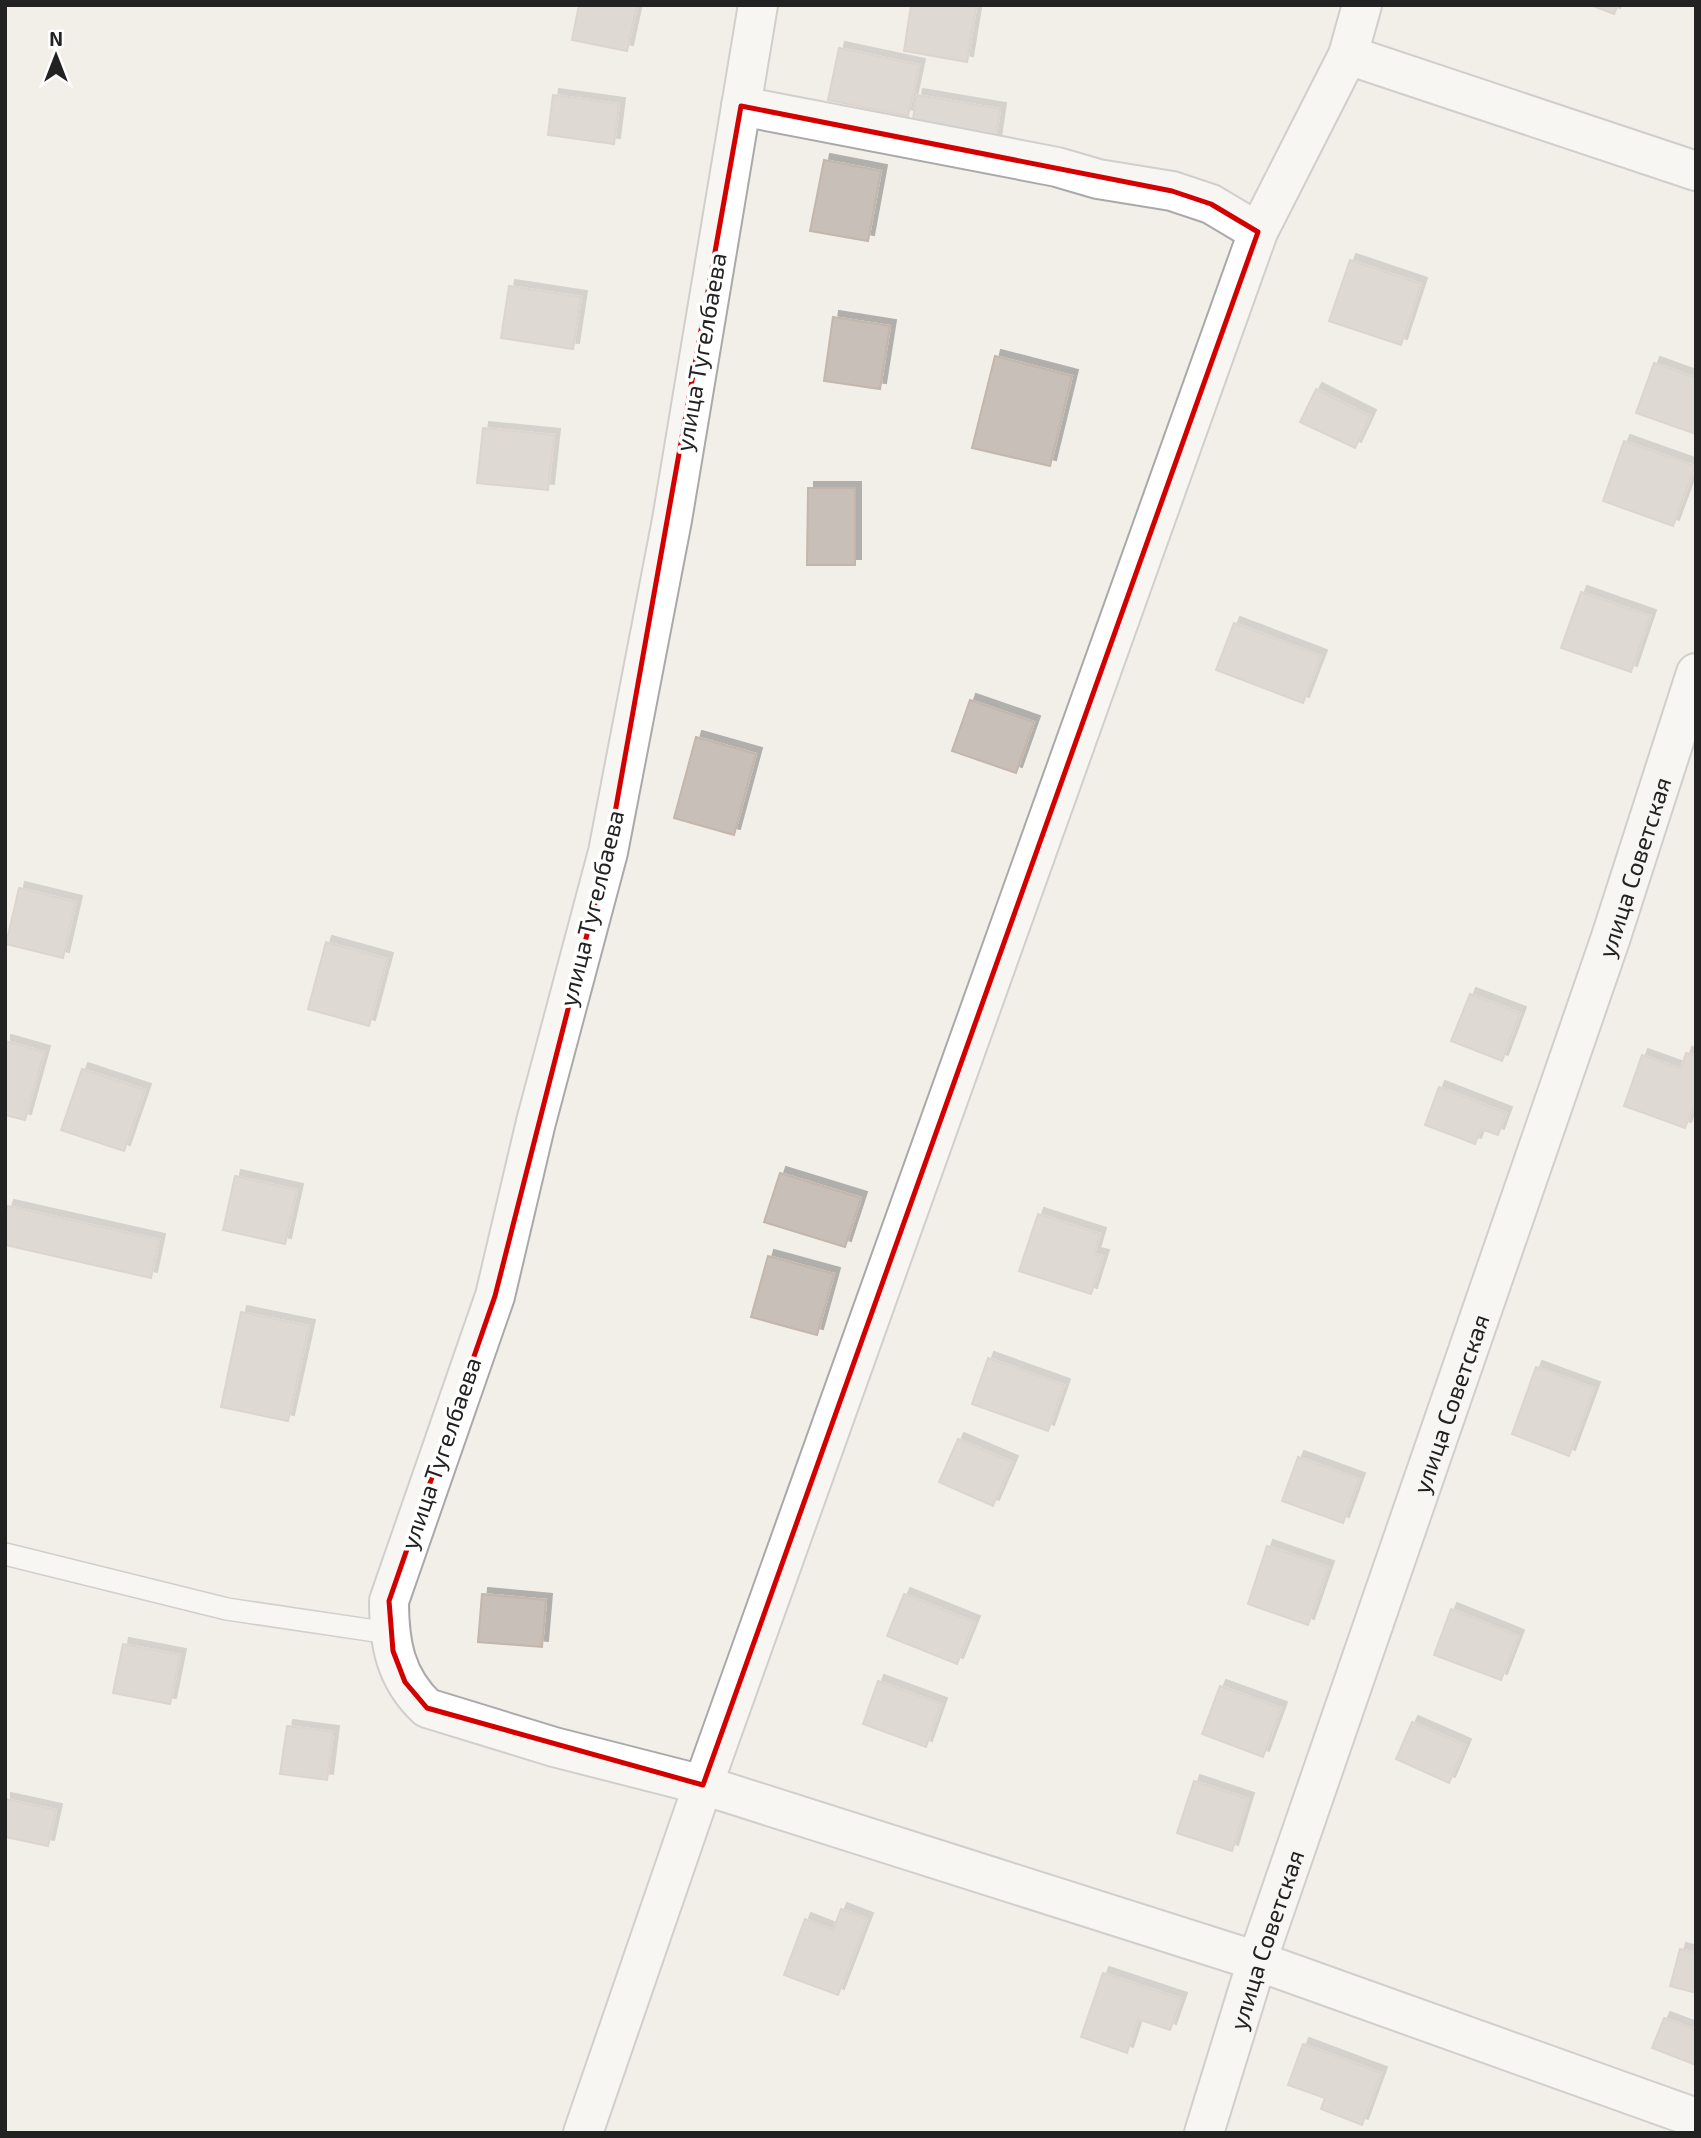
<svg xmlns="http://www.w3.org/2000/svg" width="1701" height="2138" font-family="'Exo 2',sans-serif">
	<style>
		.building { fill: #c7bfb8; stroke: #c4b6ab; stroke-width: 2; filter: url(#shadow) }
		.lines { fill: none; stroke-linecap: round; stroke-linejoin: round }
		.service-casing { stroke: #a9a9a9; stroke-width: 24 }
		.minor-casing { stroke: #a9a9a9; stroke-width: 42 }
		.service { stroke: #fff; stroke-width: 21 }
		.minor { stroke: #fff; stroke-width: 38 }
		.marked { fill: none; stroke: #d40000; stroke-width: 5; stroke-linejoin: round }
		.labels { text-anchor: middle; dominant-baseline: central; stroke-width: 7; stroke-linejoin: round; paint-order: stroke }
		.street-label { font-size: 24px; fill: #222; stroke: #fff }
	</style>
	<defs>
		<filter id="shadow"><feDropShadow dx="6" dy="-6" stdDeviation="0" flood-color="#0004"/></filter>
	</defs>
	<rect width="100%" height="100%" fill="#f2efe9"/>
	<path class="building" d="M579,5H637L627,51L572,40Z
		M911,5H957L976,8L967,62L904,51Z
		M1590,5H1618L1614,14Z
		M839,48L919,65L908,116L828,100Z
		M553,95L619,104L614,144L548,135Z
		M917,95L1000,109L995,143L911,130Z
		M824,160L881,171L868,241L810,231Z
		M1350,260L1421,284L1401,345L1329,321Z
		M509,286L581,297L573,349L501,338Z
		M833,317L890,326L880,389L824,381Z
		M995,356L1072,376L1050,466L972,448Z
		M1654,363L1696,378V434L1636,413Z
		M1316,389L1370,416L1355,448L1300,422Z
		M483,428L554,435L548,490L477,483Z
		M1624,441L1695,466L1673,526L1603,501Z
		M808,488H855V565H807Z
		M1581,592L1650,616L1631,672L1561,648Z
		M1234,623L1321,656L1303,703L1216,670Z
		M970,700L1034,722L1016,773L952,751Z
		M696,737L756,754L734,835L674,818Z
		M19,888L76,902L63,958L6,944Z
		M326,942L387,959L369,1026L308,1009Z
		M1470,994L1520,1013L1502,1061L1451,1041Z
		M5,1041L44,1052L25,1120L5,1115Z
		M1686,1053L1696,1056V1099L1685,1128L1624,1106L1642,1055L1681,1069Z
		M82,1069L145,1090L124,1151L61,1130Z
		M1439,1087L1506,1113L1498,1135L1481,1129L1475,1144L1425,1125Z
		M780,1173L861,1198L845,1247L764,1222Z
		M235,1176L297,1190L285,1244L223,1230Z
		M8,1206L159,1240L151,1278L5,1245V1216Z
		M1038,1214L1100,1234L1094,1254L1103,1256L1091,1294L1019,1271Z
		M768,1256L834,1274L817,1335L751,1317Z
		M241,1312L309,1326L288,1421L221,1407Z
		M988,1358L1064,1385L1048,1431L972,1404Z
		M1536,1367L1594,1388L1569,1456L1512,1434Z
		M958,1439L1012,1462L993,1506L939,1482Z
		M1298,1457L1359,1479L1343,1523L1282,1501Z
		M1267,1546L1328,1567L1308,1625L1248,1604Z
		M482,1594L546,1600L542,1647L478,1642Z
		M904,1594L974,1622L957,1664L887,1636Z
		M1451,1609L1518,1636L1501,1680L1434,1655Z
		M123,1644L180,1655L170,1704L113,1693Z
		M878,1681L941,1704L926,1747L863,1724Z
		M1220,1686L1281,1708L1263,1757L1202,1734Z
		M1412,1722L1465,1745L1449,1783L1396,1759Z
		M287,1726L333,1732L327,1780L280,1774Z
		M1194,1781L1248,1799L1232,1851L1177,1833Z
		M5,1799L56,1810L48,1846L5,1837Z
		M841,1909L867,1919L838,1995L784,1975L805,1919L833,1930Z
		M1680,1949L1696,1953V1993L1670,1986Z
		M1103,1973L1181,1999L1170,2030L1138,2019L1127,2053L1081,2037Z
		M1664,2018L1696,2030V2065L1652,2048Z
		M1303,2044L1381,2073L1362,2125L1321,2109L1325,2098L1288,2085Z"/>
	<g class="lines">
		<g class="service-casing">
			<path id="service" d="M5,1554L227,1609L389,1633"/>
		</g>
		<g class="minor-casing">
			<g id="minor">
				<path d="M758,5L672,520L608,852L536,1122L495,1296L389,1601C389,1643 395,1678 427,1708L554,1747L703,1785L1257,1961L1696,2118"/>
				<path d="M1348,55L1696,171"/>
				<path d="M741,106L1057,167L1098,179L1172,191L1211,204L1258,232"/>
				<path d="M583,2133L703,1785L1258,232L1348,55L1362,5"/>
				<path id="s1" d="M1204,2133L1257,1961L1610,940L1696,673"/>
			</g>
		</g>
		<use href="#service" class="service"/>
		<use href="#minor" class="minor"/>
	</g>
	<path d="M0 0H1701V2138H0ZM741,106L1172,191L1211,204L1258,232L703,1785L427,1708L405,1682L393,1651L389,1601L495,1296L608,852Z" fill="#f2efe9" fill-opacity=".55" fill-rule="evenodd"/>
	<path class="marked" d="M741,106L1172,191L1211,204L1258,232L703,1785L427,1708L405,1682L393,1651L389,1601L495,1296L608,852Z"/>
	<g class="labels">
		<g class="street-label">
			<text transform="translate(700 352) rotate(-80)">улица Тугелбаева</text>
			<text stroke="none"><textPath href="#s1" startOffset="1337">улица Советская</textPath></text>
			<text transform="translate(591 908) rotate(-76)">улица Тугелбаева</text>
			<text stroke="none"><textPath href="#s1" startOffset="770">улица Советская</textPath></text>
			<text transform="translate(440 1453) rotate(-71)">улица Тугелбаева</text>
			<text stroke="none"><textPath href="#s1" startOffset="203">улица Советская</textPath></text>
		</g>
	</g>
	<rect width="1701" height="2138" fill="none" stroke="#222222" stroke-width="14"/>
	<g transform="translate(56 56)" stroke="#ffffff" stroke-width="5" paint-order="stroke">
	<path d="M0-5L12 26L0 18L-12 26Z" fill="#222222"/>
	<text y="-10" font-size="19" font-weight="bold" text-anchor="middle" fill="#222222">N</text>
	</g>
</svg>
